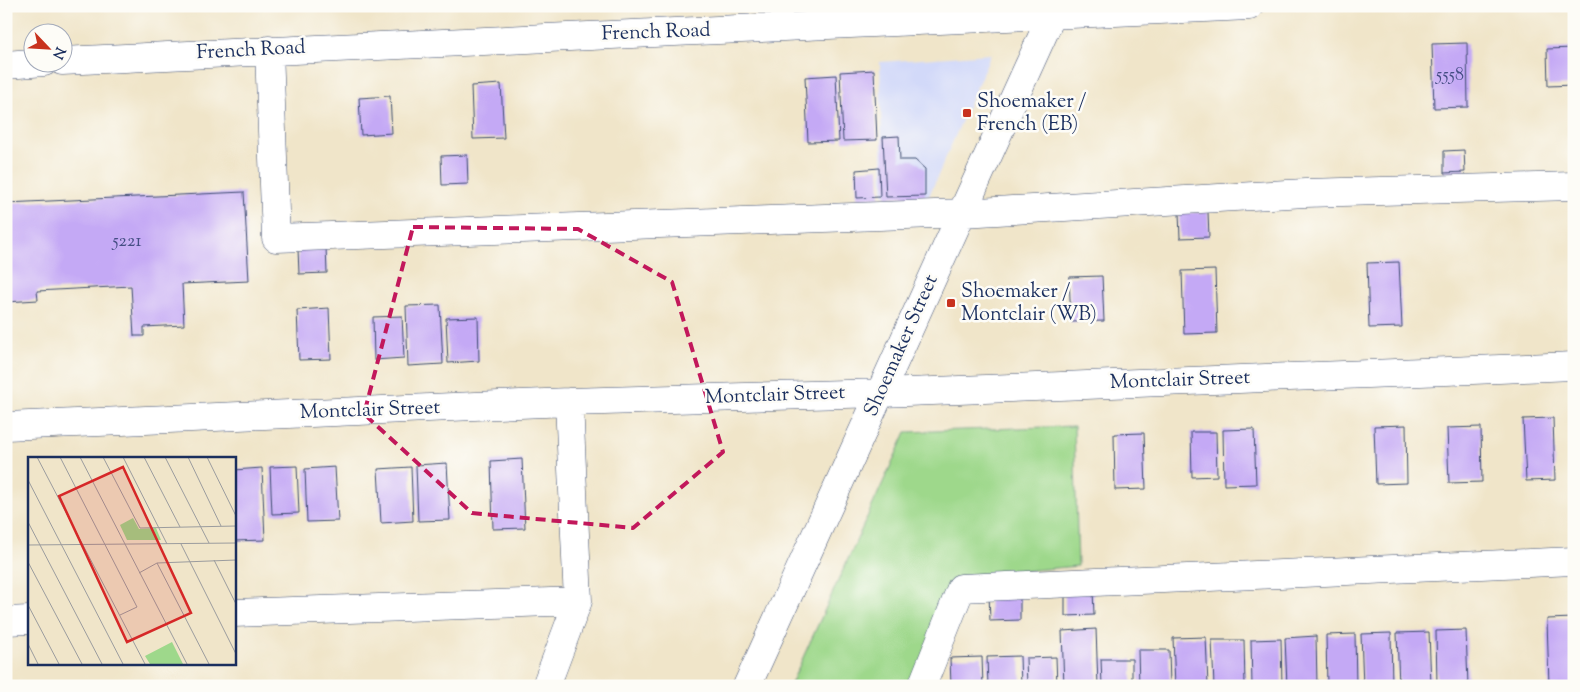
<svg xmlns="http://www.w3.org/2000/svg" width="1580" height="692" font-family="'Sorts Mill Goudy',serif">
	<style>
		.built { fill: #d2d9f9 }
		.green { fill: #9ed88b; stroke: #5c8474 }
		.building { fill: #c4a9f5 }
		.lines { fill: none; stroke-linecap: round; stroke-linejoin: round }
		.minor-casing { stroke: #3b4a6e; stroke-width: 29 }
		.minor { stroke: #fff; stroke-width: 28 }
		.marked { fill: none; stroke: #c2185b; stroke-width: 4; stroke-dasharray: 10 6; stroke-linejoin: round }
		.poi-dot { fill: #c8321e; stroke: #fdfcf7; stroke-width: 2 }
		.labels { text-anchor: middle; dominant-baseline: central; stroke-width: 5; stroke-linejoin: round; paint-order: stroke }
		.number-label { font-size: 18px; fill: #454e84 }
		.street-label { font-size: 20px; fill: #1b2f5e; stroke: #fdfcf7 }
		.poi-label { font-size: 20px; fill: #1b2f5e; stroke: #fdfcf7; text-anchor: start }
		.inset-road { fill: none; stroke: #9b9c9e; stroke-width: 1 }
		.view { fill: #d62828; fill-opacity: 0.15; stroke: #d62828; stroke-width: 2.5 }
		.inset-edge { fill: none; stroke: #1b2f5e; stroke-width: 2.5 }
	</style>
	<rect width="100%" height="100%" fill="#fdfcf7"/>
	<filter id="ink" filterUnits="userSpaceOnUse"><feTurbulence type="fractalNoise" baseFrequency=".02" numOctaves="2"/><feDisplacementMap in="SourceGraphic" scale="10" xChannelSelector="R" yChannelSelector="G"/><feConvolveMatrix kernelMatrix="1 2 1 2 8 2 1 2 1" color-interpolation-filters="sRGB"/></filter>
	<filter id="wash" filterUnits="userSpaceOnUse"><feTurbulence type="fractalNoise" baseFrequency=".0096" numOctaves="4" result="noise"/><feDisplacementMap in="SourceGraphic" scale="20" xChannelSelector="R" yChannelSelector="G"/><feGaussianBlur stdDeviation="1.12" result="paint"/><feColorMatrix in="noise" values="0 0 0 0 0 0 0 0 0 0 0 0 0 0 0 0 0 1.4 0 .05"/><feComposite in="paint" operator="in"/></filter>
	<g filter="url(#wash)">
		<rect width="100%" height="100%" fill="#f0e5c9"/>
		<path class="built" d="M991,54L929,196L883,195L880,62Z"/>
		<path class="green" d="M1074,426L1078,566L958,577L914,686H790L906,432Z"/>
		<g id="blocks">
			<path class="building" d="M1467,43L1468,107L1434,108L1432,44Z
				M1574,48V85L1548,86L1547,49Z
				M874,70L877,140L843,141L840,72Z
				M836,75L839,141L808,142L805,77Z
				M501,84L504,138L473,139L471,86Z
				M390,96L392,133L361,135L359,98Z
				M899,136L900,160H915L925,169V196L886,197L883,137Z
				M1464,150L1465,172L1444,173V151Z
				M467,155L468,184L442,185L441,156Z
				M879,168L880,197L857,198L856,170Z
				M244,192L249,281L182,284L184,325L144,327V336H134L131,286L37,291L38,300L6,302V203Z
				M1208,212L1209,237L1180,238L1179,213Z
				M326,247L327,273L299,274L298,249Z
				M1399,262L1402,327L1369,328L1367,263Z
				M1215,270L1217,333L1184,334L1182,271Z
				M1102,276L1104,321L1071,322L1069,277Z
				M440,305L443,364L408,366L406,306Z
				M329,308L331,359L299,360L297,310Z
				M402,316L404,358L374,360L373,317Z
				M478,317L479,361L448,363L446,318Z
				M1553,418L1555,480L1526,481L1523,419Z
				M1406,425L1407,483L1376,484L1374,426Z
				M1481,427L1482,482L1449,483L1447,428Z
				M1254,429L1256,484L1224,485L1223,430Z
				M1191,432H1216L1217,476L1192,477Z
				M1144,433L1146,489L1115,490L1114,434Z
				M522,459L525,528L493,529L491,461Z
				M447,463L450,520L418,521L416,465Z
				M297,466L299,513L272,514L270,467Z
				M335,467L338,521L307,522L305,469Z
				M411,467L413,521L381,523L378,469Z
				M262,468L265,540L234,541V470Z
				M1093,590L1094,615L1065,616V591Z
				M1020,592V620L990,621L989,593Z
				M1574,618V686H1549L1547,619Z
				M1096,629L1098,686H1064L1062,631Z
				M1466,630L1468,686H1437L1436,631Z
				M1429,632L1431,686H1399L1397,633Z
				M1391,633L1392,686H1363L1361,634Z
				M1355,634L1356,686H1327L1326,635Z
				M1316,636L1317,686H1287L1285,638Z
				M1206,637L1208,686H1175L1173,638Z
				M1281,639L1282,686H1252L1251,640Z
				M1212,640H1244L1245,686H1214Z
				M1138,650H1169L1170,686H1139Z
				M1020,656L1021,686H988L987,657Z
				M982,657L983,686H951L950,658Z
				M1056,657L1057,686H1027L1026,658Z
				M1101,659H1132V686H1102Z"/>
		</g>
	</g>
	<g filter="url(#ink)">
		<use href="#blocks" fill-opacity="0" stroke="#3b4a6e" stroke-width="1"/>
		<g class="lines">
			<g class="minor-casing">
				<path id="minor" d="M269,50L276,238L962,213L1305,193L1574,186
					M62,61C458,39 853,26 1249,6
					M6,65L44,62
					M6,426L569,402L881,393L1574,366
					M234,613L578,601
					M6,621L29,620
					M546,686L578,601L569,402
					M747,686L1056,6
					M922,686L961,588L1574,561"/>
			</g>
			<use href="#minor" class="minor"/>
		</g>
	</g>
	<path class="marked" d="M413,227L578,229L672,282L723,452L633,528L472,513L364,414Z"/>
	<g class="poi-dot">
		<rect x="962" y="108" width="10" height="10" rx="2.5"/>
		<rect x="946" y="298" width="10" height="10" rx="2.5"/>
	</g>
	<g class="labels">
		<g class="number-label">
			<text x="1450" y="76">5558</text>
			<text x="127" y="242">5221</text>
		</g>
		<g class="street-label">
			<text transform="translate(656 33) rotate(-2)">French Road</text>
			<text transform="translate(251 51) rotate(-3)">French Road</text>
			<text transform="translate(902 346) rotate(-66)">Shoemaker Street</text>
			<text transform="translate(1180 381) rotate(-2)">Montclair Street</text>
			<text transform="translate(775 396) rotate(-2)">Montclair Street</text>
			<text transform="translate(370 411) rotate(-2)">Montclair Street</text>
		</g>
		<g class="poi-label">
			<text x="977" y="102">Shoemaker /<tspan x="977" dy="23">French (EB)</tspan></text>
			<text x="961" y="292">Shoemaker /<tspan x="961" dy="23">Montclair (WB)</tspan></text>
		</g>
	</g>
	<g transform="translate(28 457)">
		<rect width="208" height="208" fill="#f0e5c9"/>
		<path d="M105,61L111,72L128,71L133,83H99L92,68ZM144,185L155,207H122L117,199Z" fill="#9ed88b"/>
		<path class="inset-road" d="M9,0L117,207M32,0L109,150L92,158M52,0L159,207M75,0L112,71L208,69M95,0L139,87M116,0L152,70M137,0L181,86M160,0L193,69M179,0L208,59M0,23L95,207M0,65L74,207M153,87L208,197M0,88L208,86M186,103L208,147M0,105L54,207M129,106L181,207M111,116L129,106L208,103M0,148L31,207M0,187L10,207"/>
		<path class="view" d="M95,10L163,156L99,185L31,39Z"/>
		<rect width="208" height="208" class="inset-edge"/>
	</g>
	<rect width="1580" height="692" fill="none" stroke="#fdfcf7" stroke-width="25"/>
	<g transform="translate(48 48) rotate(115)"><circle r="24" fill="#fdfcf7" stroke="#a3aaba"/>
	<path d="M0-4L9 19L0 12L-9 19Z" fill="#c8321e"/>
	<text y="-8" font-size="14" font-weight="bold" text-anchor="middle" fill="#1b2f5e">N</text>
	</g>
</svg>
